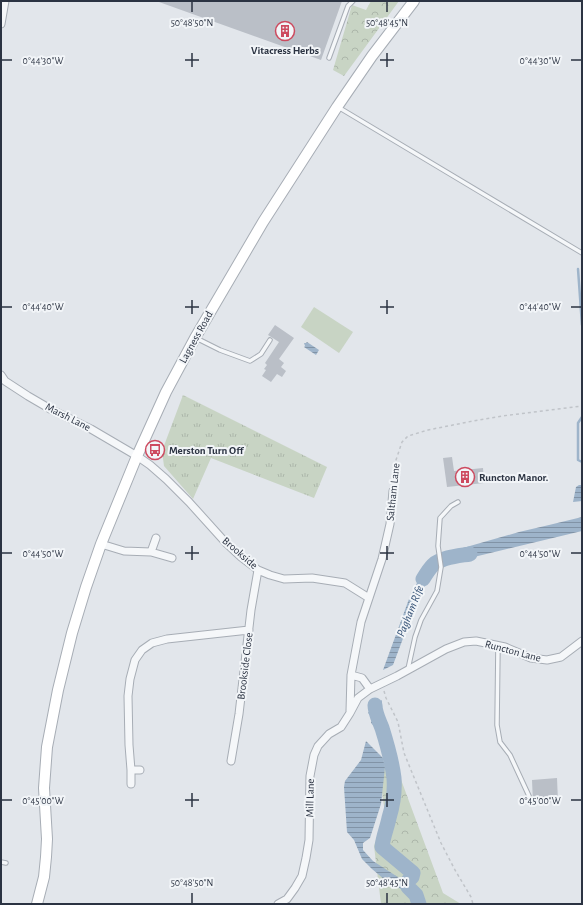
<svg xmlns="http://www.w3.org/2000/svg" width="583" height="905" font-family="'Alegreya Sans',sans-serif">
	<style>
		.grass { fill: url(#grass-tufts) }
		.forest { fill: url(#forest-crowns) }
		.garden { fill: #c8d4c4 }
		.water { fill: url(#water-rules) }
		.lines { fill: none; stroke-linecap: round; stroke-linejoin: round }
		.stream { stroke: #9eb4ca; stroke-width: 2.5 }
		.river { stroke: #9eb4ca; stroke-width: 15 }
		.building { fill: #babfc7 }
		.service-casing { stroke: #a7adb5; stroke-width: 5.5 }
		.minor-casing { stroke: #a7adb5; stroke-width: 9 }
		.secondary-casing { stroke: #a7adb5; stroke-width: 12 }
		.path { stroke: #c0c4c9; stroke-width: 1.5; stroke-dasharray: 3 3; stroke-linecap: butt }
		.service { stroke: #f5f7f9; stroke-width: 3.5 }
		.minor { stroke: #f5f7f9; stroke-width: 7 }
		.secondary { stroke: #fff; stroke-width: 10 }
		.ticks { fill: none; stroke: #2b3342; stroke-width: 1.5 }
		.labels { text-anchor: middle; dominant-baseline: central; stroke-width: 4; stroke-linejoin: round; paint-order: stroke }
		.poi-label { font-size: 11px; font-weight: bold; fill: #2b3342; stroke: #f2f5f8; text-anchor: start }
		.street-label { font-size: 11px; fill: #2b3342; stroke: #f2f5f8 }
		.water-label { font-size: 12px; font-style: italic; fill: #355276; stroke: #f2f5f8 }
		.ticks-label { font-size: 10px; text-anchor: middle; fill: #2b3342; stroke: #f2f5f8; stroke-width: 4; stroke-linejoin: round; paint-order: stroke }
	</style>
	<defs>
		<pattern id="grass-tufts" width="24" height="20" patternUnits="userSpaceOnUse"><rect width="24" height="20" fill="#c8d4c4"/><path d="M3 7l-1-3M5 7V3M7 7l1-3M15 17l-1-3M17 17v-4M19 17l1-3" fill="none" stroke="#acb6aa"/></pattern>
		<pattern id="forest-crowns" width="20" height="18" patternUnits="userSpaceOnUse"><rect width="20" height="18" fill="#c8d4c4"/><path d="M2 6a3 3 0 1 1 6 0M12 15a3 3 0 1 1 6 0" fill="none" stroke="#acb6aa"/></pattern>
		<pattern id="water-rules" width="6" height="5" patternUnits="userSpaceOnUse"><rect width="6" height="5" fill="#9eb4ca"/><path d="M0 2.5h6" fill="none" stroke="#8193a6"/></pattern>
	</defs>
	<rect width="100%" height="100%" fill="#e2e6eb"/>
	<path class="grass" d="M183,395L327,467L314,498L211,458L193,499L164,466L162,451Z"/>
	<path class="forest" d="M371,1H399L344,76L333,70L352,5L366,10Z
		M393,758L443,893L461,904H381L374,846L385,813L378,765Z"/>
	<path class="garden" d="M314,307L353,332L339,353L301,327Z"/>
	<path class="water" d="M307,342L319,350L316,355L304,347L305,346L304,343H306Z
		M579,485H582V501L573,502L576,487Z
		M582,517V531L449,563V552L519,532L549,525Z
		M437,558L435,571L425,585L416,604L393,665L383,670L409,599L418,581L427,566Z
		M382,700L381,719L383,724L374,726L371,723L372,717L368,713L375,705Z
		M366,741L383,758L385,767L381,804L370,838L363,843V850L373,861L421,892L424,900V904H414V899L408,893L385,880L372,869L362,859L354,840L347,832L344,787L345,781L361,760Z"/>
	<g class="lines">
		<path class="stream" d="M578,269L582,325
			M582,417L578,423V460L582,462"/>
		<path class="river" d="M423,579C426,574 429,569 433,565C442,557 458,556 470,554
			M375,705C375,713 379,720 382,728C387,744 392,761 394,778C395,791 393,805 389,818C387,828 383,837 382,847L413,873L412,877L408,881V887L416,895L419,904"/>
	</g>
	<path class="building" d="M159,1H342L321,60L159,2Z
		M275,325L294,338L279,359L284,363L281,367L286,371L282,377L277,374L271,382L262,376L266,370L264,369L267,365L265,363L279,342L268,335Z
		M452,457L454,471L483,468L484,483L447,487L443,458Z
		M557,778L558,802L533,803L532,780Z"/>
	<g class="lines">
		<g class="service-casing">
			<path id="service" d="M329,58L348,6L353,1
				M338,107L582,253
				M196,338L220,350L250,361L261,354L270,340
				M498,646L497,725L500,742L510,755L529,796
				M408,669L415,637L421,620L437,591L441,567L438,546L440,518L451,506L458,502
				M1,862L6,863"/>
		</g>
		<g class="minor-casing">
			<path id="minor" d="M1,24L5,1
				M1,375L5,381L28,396L52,410L91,429L137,456L150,465L166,479L189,502L226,543L241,557L258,570L270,575L284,579L312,578L345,583L369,598
				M101,544L124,551L151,552L172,558
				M151,552L156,538
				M351,675L362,678L370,689
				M350,711L351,675L361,622L382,559L390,524L393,491
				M231,761L239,714L251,610L258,570
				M131,770H140
				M131,784V770L129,745L128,696L130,679L135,660L142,650L152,643L167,639L249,630
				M278,904L287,899L295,888L302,876L306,858L309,840L310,776L314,755L318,746L329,734L341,727L350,713L358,698L370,689L397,676L446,649L464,642L476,641L505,647L531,658L547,660L561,657L582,641"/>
		</g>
		<g class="secondary-casing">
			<path id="secondary" d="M37,904L44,877L46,857L47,839L44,788L47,747L58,690L72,633L86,587L101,544L137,456L166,392L195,338L263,222L337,107L372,56L414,1"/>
		</g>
		<path class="path" d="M393,484V477L396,460L402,442L408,436L428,430L473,421L502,416L582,406
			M384,691L386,698L398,722L404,753L441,843L455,870L471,897L473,904"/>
		<use href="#service" class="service"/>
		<use href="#minor" class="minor"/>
		<use href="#secondary" class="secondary"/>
	</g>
	<path class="ticks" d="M192,2V12M387,2V12M192,53V67M387,53V67M2,60H12M185,60H199M380,60H394M571,60H581M192,300V314M387,300V314M2,307H12M185,307H199M380,307H394M571,307H581M192,546V560M387,546V560M2,553H12M185,553H199M380,553H394M571,553H581M192,793V807M387,793V807M2,800H12M185,800H199M380,800H394M571,800H581M192,893V903M387,893V903"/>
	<defs>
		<g id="building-ring" transform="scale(1)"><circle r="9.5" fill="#f2f5f8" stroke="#cd4a5f" stroke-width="1.5"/><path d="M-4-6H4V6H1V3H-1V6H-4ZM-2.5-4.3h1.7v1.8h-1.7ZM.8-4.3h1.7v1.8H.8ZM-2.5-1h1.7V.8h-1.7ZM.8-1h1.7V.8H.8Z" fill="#cd4a5f"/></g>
		<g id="bus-ring" transform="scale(1)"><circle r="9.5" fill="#f2f5f8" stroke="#cd4a5f" stroke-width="1.5"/><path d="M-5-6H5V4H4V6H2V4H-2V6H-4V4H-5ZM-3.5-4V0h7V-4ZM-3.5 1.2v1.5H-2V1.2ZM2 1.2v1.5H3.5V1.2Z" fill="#cd4a5f"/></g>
	</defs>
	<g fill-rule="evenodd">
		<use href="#building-ring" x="285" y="31"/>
		<use href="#bus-ring" x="155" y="450"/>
		<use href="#building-ring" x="465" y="477"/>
	</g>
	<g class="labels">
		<g class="poi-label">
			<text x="285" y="50" text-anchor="middle">Vitacress Herbs</text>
			<text x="169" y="450">Merston Turn Off</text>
			<text x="479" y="477">Runcton Manor.</text>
		</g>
		<g class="street-label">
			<text transform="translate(196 337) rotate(-61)">Lagness Road</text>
			<text transform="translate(68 417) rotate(27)">Marsh Lane</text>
			<text transform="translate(393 492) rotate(-84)">Saltham Lane</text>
			<text transform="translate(240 553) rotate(41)">Brookside</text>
			<text transform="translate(513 651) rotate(15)">Runcton Lane</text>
			<text transform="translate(245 666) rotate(-83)">Brookside Close</text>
			<text transform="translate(310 798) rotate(-89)">Mill Lane</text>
		</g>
		<g class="water-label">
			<text transform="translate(410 611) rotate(-68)">Pagham Rife</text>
		</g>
	</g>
	<g class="ticks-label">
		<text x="192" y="26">50°48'50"N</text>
		<text x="387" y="26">50°48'45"N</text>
		<text x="540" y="64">0°44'30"W</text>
		<text x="43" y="64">0°44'30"W</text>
		<text x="540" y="310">0°44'40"W</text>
		<text x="43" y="310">0°44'40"W</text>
		<text x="540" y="557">0°44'50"W</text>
		<text x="43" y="557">0°44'50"W</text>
		<text x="540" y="804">0°45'00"W</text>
		<text x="43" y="804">0°45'00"W</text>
		<text x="192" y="886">50°48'50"N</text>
		<text x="387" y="886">50°48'45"N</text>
	</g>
	<rect width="583" height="905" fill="none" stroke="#2b3342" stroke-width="4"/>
</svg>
